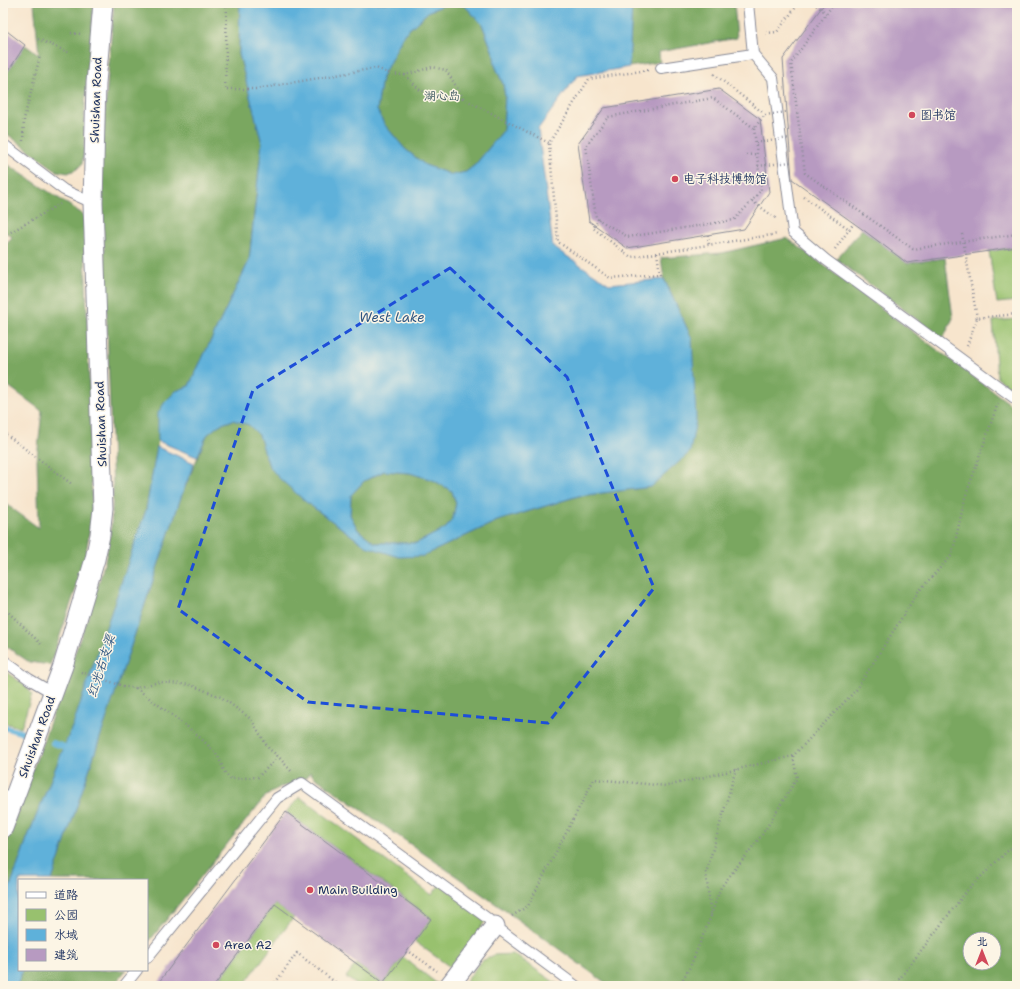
<svg xmlns="http://www.w3.org/2000/svg" width="1020" height="989" font-family="'Shantell Sans','LXGW WenKai TC',sans-serif">
	<style>
		.green { fill: #98c16e; stroke: #5a7866 }
		.forest { fill: #7aa761; stroke: #4a6b60; fill-rule: evenodd }
		.water { fill: #5eb1da; stroke: #3c709c; fill-rule: evenodd }
		.lines { fill: none; stroke-linecap: round; stroke-linejoin: round }
		.stream { stroke: #5eb1da; stroke-width: 6 }
		.building { fill: #b79ac1 }
		.service-casing { stroke: #898a96; stroke-width: 12 }
		.minor-casing { stroke: #898a96; stroke-width: 21 }
		.path { stroke: #898a96; stroke-width: 2.5; stroke-dasharray: 1 3; stroke-linecap: butt }
		.service { stroke: #fff; stroke-width: 10 }
		.minor { stroke: #fff; stroke-width: 19 }
		.path-bridge { stroke: #898a96; stroke-width: 2.5; stroke-dasharray: 1 3; stroke-linecap: butt }
		.marked { fill: none; stroke: #1d4ed8; stroke-width: 3; stroke-dasharray: 8 5; stroke-linejoin: round }
		.poi-dot { fill: #d1495b; stroke: #fcf5e5; stroke-width: 1.5 }
		.labels { text-anchor: middle; dominant-baseline: central; stroke-width: 3; stroke-linejoin: round; paint-order: stroke }
		.park-label { font-size: 12px; fill: #405b63; stroke: #fcf5e5 }
		.street-label { font-size: 12px; fill: #1b2f5e; stroke: #fcf5e5 }
		.poi-label { font-size: 12px; fill: #1b2f5e; stroke: #fcf5e5; text-anchor: start }
		.water-label { font-size: 13px; font-style: italic; fill: #2f5683; stroke: #fcf5e5 }
	</style>
	<rect width="100%" height="100%" fill="#fcf5e5"/>
	<filter id="ink" filterUnits="userSpaceOnUse"><feTurbulence type="fractalNoise" baseFrequency=".025" numOctaves="2"/><feDisplacementMap in="SourceGraphic" scale="8" xChannelSelector="R" yChannelSelector="G"/><feConvolveMatrix kernelMatrix="1 2 1 2 8 2 1 2 1" color-interpolation-filters="sRGB"/></filter>
	<filter id="wash" filterUnits="userSpaceOnUse"><feTurbulence type="fractalNoise" baseFrequency=".012" numOctaves="4" result="noise"/><feDisplacementMap in="SourceGraphic" scale="16" xChannelSelector="R" yChannelSelector="G"/><feGaussianBlur stdDeviation="0.9" result="paint"/><feColorMatrix in="noise" values="0 0 0 0 0 0 0 0 0 0 0 0 0 0 0 0 0 1.4 0 .05"/><feComposite in="paint" operator="in"/></filter>
	<g filter="url(#wash)">
		<rect width="100%" height="100%" fill="#f7e5cd"/>
		<path class="green" d="M1017,247V301L997,303L989,251Z
			M1017,319V392L997,378L993,321Z
			M3,670L26,686L32,694L21,728L3,722Z
			M300,797L432,895L440,884L487,918L453,969L414,941L431,918L286,812Z
			M275,904L294,917L243,986H215Z
			M513,954L560,986H463L480,962L494,955Z
			M403,957L440,986H358L346,977L356,964L383,983Z"/>
		<path class="forest" d="M34,3H94L85,106L84,154L82,164L77,169L68,173L57,171L3,131V77H4L25,45L39,55Z
			M114,3H240L239,54L262,143L249,261L189,386L176,391L158,441L146,510L74,723L27,839L3,907V852L93,603L106,557L111,530L113,490L101,159Z
			M450,3L465,6L482,24L494,55L495,65L503,84L505,96L503,131L475,165L466,172L452,175L425,165L405,149L384,124L377,110L382,77L404,34L429,11Z
			M632,3H734L737,38L659,52L660,62L629,67Z
			M7,164L84,215L91,442L92,515L84,565L50,665L29,662L3,644V502L39,528L37,458L42,411L3,382V249L12,237L3,230V169Z
			M862,229L907,263L945,258L953,318L943,339L836,259Z
			M787,238L1017,409V986H610L503,909L313,776L310,772L302,783L280,787L265,797L147,944V880H52L181,497L207,435L219,425L233,420L249,425L259,435L269,466L306,502L366,546L423,556L497,521L578,496L651,487L692,339L664,279L661,258L722,253ZM970,939H994V963H970Z
			M384,471L410,473L433,480L452,491L456,503L453,518L446,528L417,543H375L358,530L350,515L351,495L364,481Z
			M22,970H126L113,986H17Z"/>
		<path class="water" d="M240,3H450L429,11L404,34L382,77L377,110L384,124L405,149L425,165L452,175L466,172L475,165L503,131L505,96L503,84L495,65L494,55L482,24L465,6L453,3H632L629,67L577,76L538,129L553,247L609,284L664,279L692,339L696,419L690,452L651,487L578,496L497,521L423,556L399,557L366,546L306,502L278,477L269,466L259,435L249,425L233,420L219,425L207,435L197,457L158,441V413L165,402L176,391L189,386L249,261L262,143L239,54ZM384,471L410,473L433,480L452,491L456,503L453,518L446,528L417,543H375L358,530L350,515L351,495L364,481Z
			M157,447L194,463L181,497L52,880H19V970H22L17,986H3V907L27,839L74,722L146,510Z"/>
		<g class="lines">
			<path class="stream" d="M3,727L23,733
				M53,743L71,749"/>
		</g>
		<g id="blocks">
			<path class="building" d="M825,3H1017V247L907,263L862,229L792,179L783,59Z
				M3,28L25,45L4,78L3,77Z
				M719,89L760,119L769,192L744,229L627,248L589,221L578,144L604,108Z
				M286,812L431,919L403,957L383,983L275,904L214,986H156Z"/>
		</g>
	</g>
	<g filter="url(#ink)">
		<use href="#blocks" fill-opacity="0" stroke="#898a96" stroke-width="1"/>
		<g class="lines">
			<g class="service-casing">
				<path id="service" d="M748,3L753,54L773,78L793,232L826,260L1017,400
					M661,68L753,54
					M3,144L64,190L93,203
					M3,660L29,679L53,693
					M147,958L277,798L302,783L487,918L495,926L576,986
					M124,986L137,970"/>
			</g>
			<g class="minor-casing">
				<path id="minor" d="M3,828L63,666L95,559L100,535L103,508L93,203L96,83L103,3
					M449,986L495,926"/>
			</g>
			<path class="path" d="M227,3L225,89H256L376,68L391,74L405,75L432,67L446,70L464,99L549,143
				M813,3L829,15
				M821,3L824,5
				M834,3L791,63L805,173L913,249L1017,234
				M71,33L82,34
				M766,33L777,32L799,3
				M38,39L70,53
				M648,70L589,79L549,143L558,242L610,278L660,274L657,253
				M714,74L762,112
				M405,75L420,90L444,98L463,99
				M754,128L713,98L608,117L586,146L596,218L628,237L734,220L752,201L761,190L754,128L764,116
				M23,141L24,119L40,56
				M756,142H763
				M746,155L757,154
				M758,166L766,165
				M804,197L849,229
				M752,201L777,219
				M599,219L593,228L631,257L778,234
				M962,234L977,318
				M708,235L709,245
				M3,241L9,233L60,204
				M835,249L854,223
				M967,346L977,318L1017,314
				M3,432L73,485
				M3,607L41,644
				M81,672L126,687L136,688L159,682L191,685L221,697L251,719L269,749L277,755L292,772
				M136,688L189,728L207,744L218,756L225,773L231,779L258,777L274,761L277,755
				M711,915L721,887L762,835L797,778L793,756
				M512,916L528,906L594,779L667,786L793,756L856,690L918,592L952,555L965,498L998,403
				M407,950L437,971
				M273,986L297,953L340,986
				M679,986L690,967L711,916L706,873L736,769
				M894,986L969,888L1017,842"/>
			<use href="#service" class="service"/>
			<use href="#minor" class="minor"/>
			<path class="path-bridge" d="M765,115L787,112
				M763,142L789,138
				M766,165L791,162"/>
		</g>
	</g>
	<path class="marked" d="M450,268L567,377L654,588L548,723L308,702L178,609L253,390Z"/>
	<g class="poi-dot">
		<circle cx="912" cy="115" r="4"/>
		<circle cx="675" cy="179" r="4"/>
		<circle cx="310" cy="890" r="4"/>
		<circle cx="216" cy="945" r="4"/>
	</g>
	<g class="labels">
		<g class="park-label">
			<text x="442" y="96">湖心岛</text>
		</g>
		<g class="street-label">
			<text transform="translate(96 100) rotate(-88)">Shuishan Road</text>
			<text transform="translate(101 424) rotate(-92)">Shuishan Road</text>
			<text transform="translate(37 737) rotate(-70)">Shuishan Road</text>
		</g>
		<g class="poi-label">
			<text x="920" y="115">图书馆</text>
			<text x="683" y="179">电子科技博物馆</text>
			<text x="318" y="890">Main Building</text>
			<text x="224" y="945">Area A2</text>
		</g>
		<g class="water-label">
			<text x="392" y="317">West Lake</text>
			<text transform="translate(101 666) rotate(-72)">红光右支渠</text>
		</g>
	</g>
	<rect width="1020" height="989" fill="none" stroke="#fcf5e5" stroke-width="16"/>
	<rect x="18" y="879" width="130" height="92" fill="#fcf5e5" stroke="#a2a6af"/>
	<rect x="26" y="892" width="20" height="6" fill="#ffffff" stroke="#a2a6af"/>
	<text x="54" y="899" font-size="12" fill="#1b2f5e">道路</text>
	<rect x="26" y="909" width="20" height="12" fill="#98c16e" stroke="#a2a6af"/>
	<text x="54" y="919" font-size="12" fill="#1b2f5e">公园</text>
	<rect x="26" y="929" width="20" height="12" fill="#5eb1da" stroke="#a2a6af"/>
	<text x="54" y="939" font-size="12" fill="#1b2f5e">水域</text>
	<rect x="26" y="949" width="20" height="12" fill="#b79ac1" stroke="#a2a6af"/>
	<text x="54" y="959" font-size="12" fill="#1b2f5e">建筑</text>
	<g transform="translate(982 951)"><circle r="19" fill="#fcf5e5" stroke="#a2a6af"/>
	<path d="M0-3L7 15L0 10L-7 15Z" fill="#d1495b"/>
	<text y="-6" font-size="11" font-weight="bold" text-anchor="middle" fill="#1b2f5e">北</text>
	</g>
</svg>
